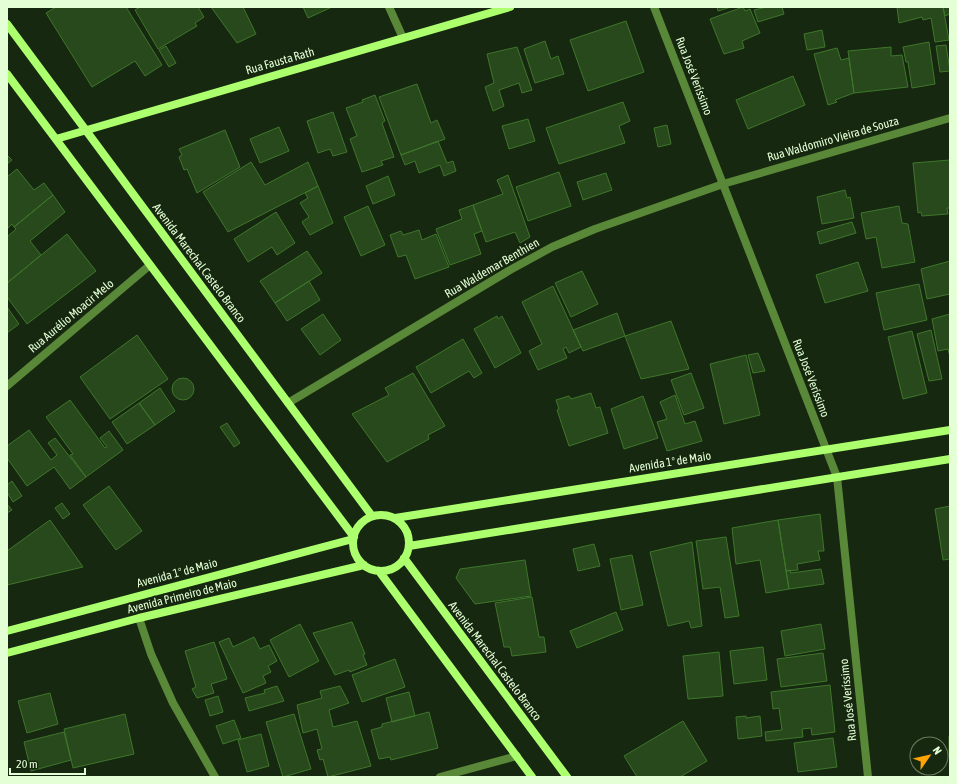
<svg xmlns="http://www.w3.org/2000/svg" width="957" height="784" font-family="'Asap Condensed',sans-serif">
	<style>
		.building { fill: #27491b; stroke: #3f762c }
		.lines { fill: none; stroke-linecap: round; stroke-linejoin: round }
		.street { stroke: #5a8839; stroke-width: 8 }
		.secondary { stroke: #acff6d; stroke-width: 8 }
		.labels { text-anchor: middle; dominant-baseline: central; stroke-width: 4; stroke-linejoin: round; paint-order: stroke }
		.street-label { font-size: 12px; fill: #e4ffd6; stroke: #16280f }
	</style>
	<rect width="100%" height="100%" fill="#16280f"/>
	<path class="building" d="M56,7H126L162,65L145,76L135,61L92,87L46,13Z
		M140,7H198L204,17L195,23L197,26L158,49L135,10Z
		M211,7H243L256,34L237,43Z
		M303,7H332L308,18Z
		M717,7H731L718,11Z
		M743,7L745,11L750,9L760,33L742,41L744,48L724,54L710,19Z
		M767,7H782L784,14L758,22L754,10Z
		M897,7H943L949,40L935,42L931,18L923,20L922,17L899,23Z
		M943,7H950V14L945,16Z
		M626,21L644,72L588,91L570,40Z
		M822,30L825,47L807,50L804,34Z
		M545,41L551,59L558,56L564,74L535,83L524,49Z
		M929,42L935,84L912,88L908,62H906L903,47Z
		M946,45L950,71L940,72L936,46Z
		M166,46L176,63L169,67L159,50Z
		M517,47L532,90L522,93L519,83L499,90L504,106L493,111L485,87L494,83L487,54Z
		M891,47V56L902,55L908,87L854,93L848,51Z
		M837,48L841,60L849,58L854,93L835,100L837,102L828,105L814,54Z
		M793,76L805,105L748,129L736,100Z
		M417,84L431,123L437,120L445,139L401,155L379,97Z
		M375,95L385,121L382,123L394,157L381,161L383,165L362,172L350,139L357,136L346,108L363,102L362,100Z
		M623,102L630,121L619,126L625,143L559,164L546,128Z
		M333,112L347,152L333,156L330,149L318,153L307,121Z
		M528,119L535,141L509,149L502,126Z
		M667,125L671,144L658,147L654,128Z
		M279,127L289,151L260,163L250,139Z
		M225,130L240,167L197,193L187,169L184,170L179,157L182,155L179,149Z
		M438,141L447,163L453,161L456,171L444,176L440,165L419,173L415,161L405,165L401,155Z
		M7,155L12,160L7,164Z
		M950,160V208H947L948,214L922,216L921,212L918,213L913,163Z
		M251,162L265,185L308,162L318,186L228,232L203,192Z
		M17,169L34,190L44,183L53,195L14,227L12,224L7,229V177Z
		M559,172L571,206L528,221L516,187Z
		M606,173L612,190L583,200L577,182Z
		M508,175L530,237L520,243L515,232L486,242L473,205L503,194L497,180Z
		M388,176L395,195L373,204L366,186Z
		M318,186L333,223L310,235L302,222L309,217L300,203L308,198L305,193Z
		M845,190L847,198L850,197L854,218L822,224L817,197Z
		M53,195L65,212L30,241L41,255L7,283V237L16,229L14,227Z
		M473,205L482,231L474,234L481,254L450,265L436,229L462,219L459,210Z
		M368,206L385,245L361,256L344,217Z
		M899,206L902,223L908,224L915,262L882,268L876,237L866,239L861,213Z
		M276,212L295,243L277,255L272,247L248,262L234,239Z
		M852,222L856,233L820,244L817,232Z
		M419,230L422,240L436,234L449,267L415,279L406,255L398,257L390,235L401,231L403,235Z
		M67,234L96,271L27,324L7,297V283Z
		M307,251L322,273L275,303L260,281Z
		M950,261V294L927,299L921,269Z
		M858,262L868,291L825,303L816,275Z
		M582,271L598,304L571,317L555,283Z
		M309,281L320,300L287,321L275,303Z
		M919,284L927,320L884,330L876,293Z
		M553,286L581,347L569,353L566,347L563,349L567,358L538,370L529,351L542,344L522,302Z
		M7,307L19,324L7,333Z
		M617,313L625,336L583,351L573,330Z
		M323,314L341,340L320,355L301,329Z
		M950,314V357L948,349L938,351L932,319Z
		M497,316L498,319L502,316L521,353L495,368L474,329Z
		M671,321L689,369L641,379L625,336Z
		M931,330L942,379L929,381L917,334Z
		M912,331L927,393L903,399L888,337Z
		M137,335L168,379L110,419L80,377Z
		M463,339L482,373L474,378L469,371L431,393L416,367Z
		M758,353L765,371L753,373L748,355Z
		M746,355L760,415L724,424L710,364Z
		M413,373L445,426L428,435L429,439L387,462L352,414L389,395L385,388Z
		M691,373L704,408L684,415L671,380Z
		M172 389a11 11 0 1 1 22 0a11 11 0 1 1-22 0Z
		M160,388L175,411L155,425L139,403Z
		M591,393L596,408L600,407L608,433L569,446L557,410L559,409L556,400L569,396L571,399Z
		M675,395L685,424L695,421L702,441L667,451L657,422L667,419L660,402Z
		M643,396L658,438L624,449L611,409Z
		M70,400L105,448L107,447L100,438L109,431L123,450L86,477L70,455L73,454L46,417Z
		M139,403L155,425L127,444L112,422Z
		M227,423L240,443L234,447L220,427Z
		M29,430L51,460L57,455L48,443L55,438L86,477L70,489L54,467L27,486L7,458V446Z
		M12,481L22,496L13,502L7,492V485Z
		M109,486L142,531L116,550L83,505Z
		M62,503L70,514L63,519L55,508Z
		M7,504L12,510L7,513Z
		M950,506V559L943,560L935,509Z
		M820,514L824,551H818L820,560L797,564L798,570L786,571L778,520Z
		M50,520L83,567L7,585V551Z
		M778,520L789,589L766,593L760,560L736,564L732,528Z
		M726,537L739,616L725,618L720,587L703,589L696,541Z
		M692,542L702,626L691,628L689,621L668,626L650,552Z
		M594,544L600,566L578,571L573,549Z
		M632,555L643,605L621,610L610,559Z
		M525,560L531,596L475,604L456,578L460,569Z
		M821,569L824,584L789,589L786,571L790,570L791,573Z
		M532,597L539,637H544L546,652L512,656L510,647H504L495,603Z
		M616,612L623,630L577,648L570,631Z
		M352,622L365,654L363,655L367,665L350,672L349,670L335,675L313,633Z
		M300,624L319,661L289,677L270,640Z
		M821,624L825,649L785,656L781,631Z
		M254,637L260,649L269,645L277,661L268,666L271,672L263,676L266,683L243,693L219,642L229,638L233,647Z
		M214,642L227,679L211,684L214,693L197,698L192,689L196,687L185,651Z
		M763,647L767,680L734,684L730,651Z
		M719,652L723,696L688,699L683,656Z
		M823,653L827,681L781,687L777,659Z
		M395,659L405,687L362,702L352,675Z
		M830,685L835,732L812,735L811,728L802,729L803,737L766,741L765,732L782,730L779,708L773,709L771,692Z
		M277,686L284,701L249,711L245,698L265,693L264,690Z
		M340,686L349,703L329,710L333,727L357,721L371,766L328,777L323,759L320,760L317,750L322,749L317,729L303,733L297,705L322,698L320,691Z
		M409,692L415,716L392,722L386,698Z
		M50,693L58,724L27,733L18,701Z
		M218,696L223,712L210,716L205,700Z
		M429,712L438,748L391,760L390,757L379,759L371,730L382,727V724Z
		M125,714L134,754L73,768L64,729Z
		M294,714L311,769L283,777L266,722Z
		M746,716V718L760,716L762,736L738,739L736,717Z
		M234,720L241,738L223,744L216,726Z
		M683,721L707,761L680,777H637L624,756Z
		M64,732L71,760L31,771L24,742Z
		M261,734L269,766L247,772L238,740Z
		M949,736H950V756H949Z
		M833,738L837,767L798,772L794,743Z
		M939,742V744L917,743Z
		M920,768H940L920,770Z"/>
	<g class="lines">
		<path class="street" d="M389,7L403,38
			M654,7L837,477L868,777
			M7,386L150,265
			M288,403L510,270L552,247L595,229L723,184L950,118
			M139,618L151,654L173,703L215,777
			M440,777L517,756"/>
		<path class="secondary" d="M7,24L372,516
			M7,74L354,537
			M56,139L510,7
			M353 543a28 28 0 1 1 56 0a28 28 0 1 1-56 0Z
			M395,518L950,430
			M409,546L950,459
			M404,558L567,777
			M379,571L532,777
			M7,631L353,539
			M7,653L139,618L364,565"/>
	</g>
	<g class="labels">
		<g class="street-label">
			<text transform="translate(280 61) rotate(-16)">Rua Fausta Rath</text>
			<text transform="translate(694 76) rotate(69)">Rua José Veríssimo</text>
			<text transform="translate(833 139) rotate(-16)">Rua Waldomiro Vieira de Souza</text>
			<text transform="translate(199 263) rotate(53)">Avenida Marechal Castelo Branco</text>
			<text transform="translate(492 268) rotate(-30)">Rua Waldemar Benthien</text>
			<text transform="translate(71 316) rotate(-40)">Rua Aurélio Moacir Melo</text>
			<text transform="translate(811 378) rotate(69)">Rua José Veríssimo</text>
			<text transform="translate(670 462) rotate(-9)">Avenida 1º de Maio</text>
			<text transform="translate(177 573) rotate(-15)">Avenida 1º de Maio</text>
			<text transform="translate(182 596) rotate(-14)">Avenida Primeiro de Maio</text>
			<text transform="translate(495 661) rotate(53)">Avenida Marechal Castelo Branco</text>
			<text transform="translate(848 700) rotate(-96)">Rua José Veríssimo</text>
		</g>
	</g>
	<rect width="957" height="784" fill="none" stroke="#e4ffd6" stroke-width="16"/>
	<g transform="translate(929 756) rotate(56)"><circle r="19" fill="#16280f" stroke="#687e5f"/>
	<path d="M0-3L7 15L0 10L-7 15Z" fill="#ffa402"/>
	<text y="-6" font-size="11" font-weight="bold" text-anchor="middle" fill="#e4ffd6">N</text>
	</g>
	<path d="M10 768v6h75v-6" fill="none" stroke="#e4ffd6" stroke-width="2"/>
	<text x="16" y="768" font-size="12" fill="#e4ffd6" stroke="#16280f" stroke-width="3" paint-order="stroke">20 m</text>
</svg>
